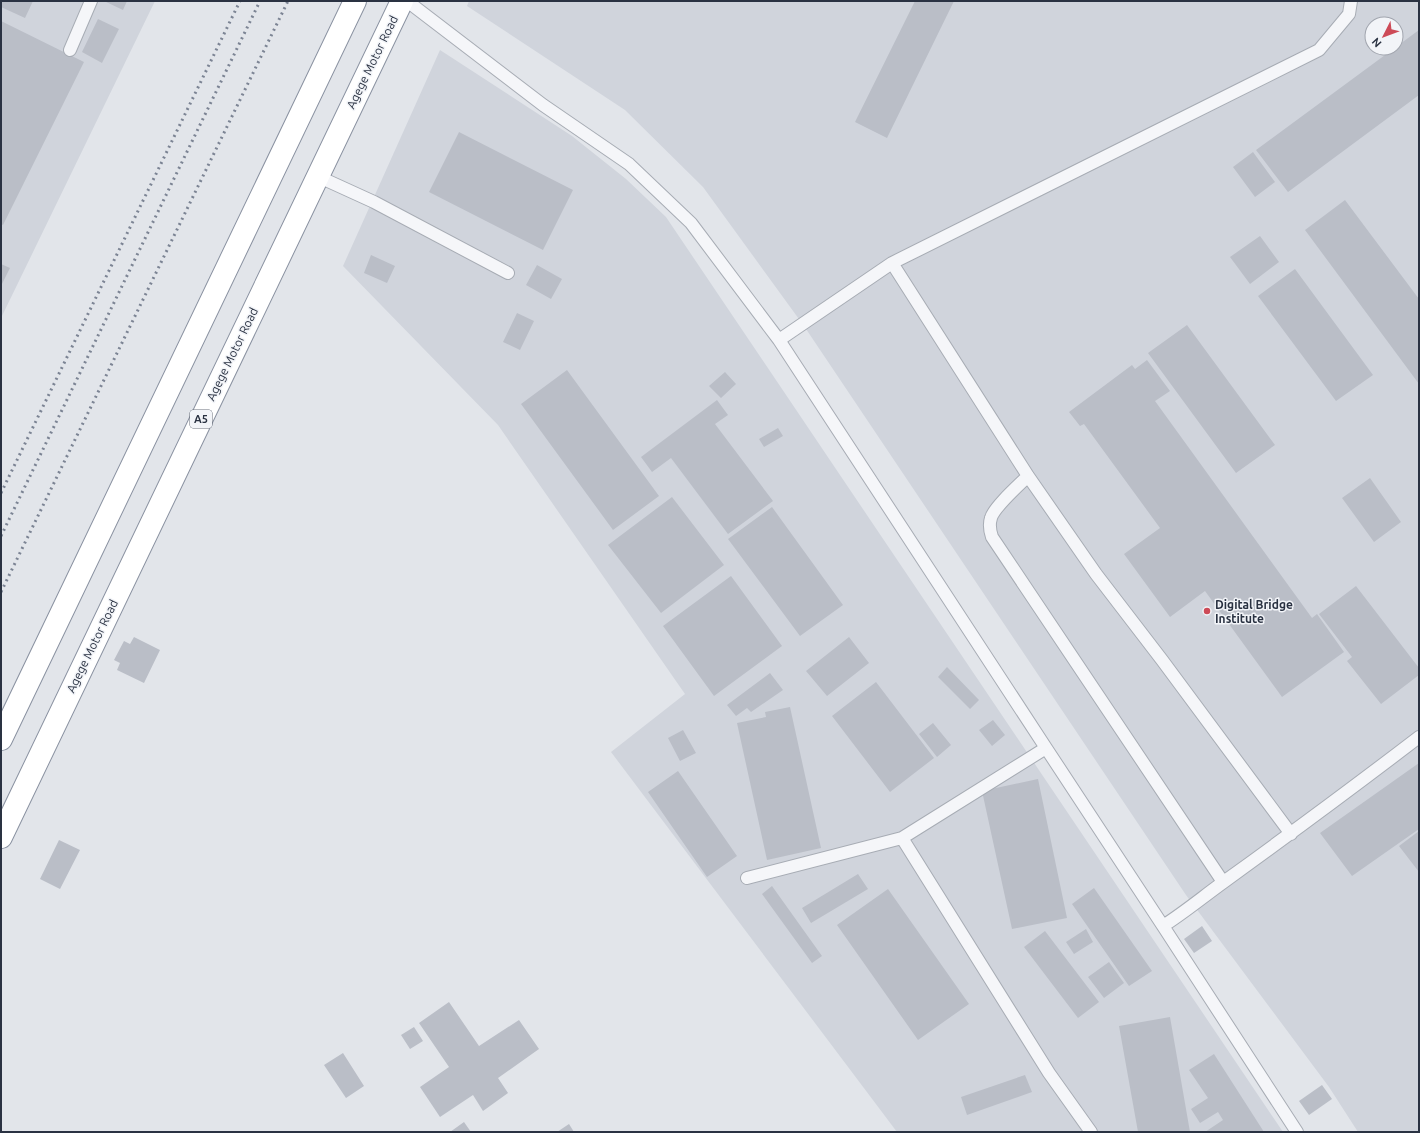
<svg xmlns="http://www.w3.org/2000/svg" width="1420" height="1133" font-family="Ubuntu,sans-serif">
	<style>
		.built { fill: #d0d4dc; fill-rule: evenodd }
		.building { fill: #babec7 }
		.lines { fill: none; stroke-linecap: round; stroke-linejoin: round }
		.service-casing { stroke: #a7acb4; stroke-width: 14 }
		.trunk-casing { stroke: #8a92a1; stroke-width: 24 }
		.service { stroke: #f5f6f9; stroke-width: 12 }
		.trunk { stroke: #fff; stroke-width: 22 }
		.rail { stroke: #7c8494; stroke-width: 3; stroke-dasharray: 2 4; stroke-linecap: butt }
		.poi-dot { fill: #cd4a57; stroke: #f2f4f8; stroke-width: 1.5 }
		.labels { text-anchor: middle; dominant-baseline: central; stroke-width: 3; stroke-linejoin: round; paint-order: stroke }
		.shield { fill: #f2f4f8; stroke: #666c79; stroke-width: 1 }
		.shield-label { font-size: 11px; font-weight: bold; fill: #2a3242 }
		.street-label { font-size: 12px; fill: #2a3242; stroke: #f2f4f8 }
		.poi-label { font-size: 12px; font-weight: bold; fill: #2a3242; stroke: #f2f4f8; text-anchor: start }
	</style>
	<rect width="100%" height="100%" fill="#e2e5ea"/>
	<path class="built" d="M1,1H155L1,318Z
		M469,1H1419V1132H1358L1329,1087L1186,895L804,326L703,187L625,110L467,6ZM1372,24H1396V48H1372Z
		M440,50L572,136L626,179L666,217L1283,1132H897L611,752L685,694L498,425L343,266Z"/>
	<path class="building" d="M1,1H33L25,18L1,7Z
		M104,1H127L123,10Z
		M915,1H954L887,138L855,122Z
		M98,19L119,29L102,63L82,52Z
		M1,21L84,62L3,225L1,224Z
		M1419,30V95L1288,192L1256,150Z
		M459,132L573,190L543,250L429,192Z
		M1253,152L1275,182L1255,197L1233,167Z
		M1345,200L1419,299V384L1305,230Z
		M1260,236L1279,262L1250,284L1230,257Z
		M371,255L395,266L387,283L364,273Z
		M1,264L10,268L1,286Z
		M537,265L562,279L551,299L526,285Z
		M1295,269L1373,375L1336,401L1258,296Z
		M517,313L534,321L520,350L503,342Z
		M1187,325L1275,445L1236,473L1148,353Z
		M1147,360L1170,391L1155,401L1312,618L1317,614L1344,652L1282,697L1205,591L1170,617L1124,554L1160,528L1084,424L1080,426L1069,412L1132,365L1135,369Z
		M567,370L659,496L613,530L521,404Z
		M725,372L736,384L721,398L709,386Z
		M717,400L728,415L715,424L773,501L728,534L671,458L652,472L641,457Z
		M778,428L783,436L764,447L759,439Z
		M1370,478L1401,522L1374,542L1342,498Z
		M672,497L724,565L661,613L608,545Z
		M772,507L843,605L800,636L728,539Z
		M731,576L782,646L714,696L663,626Z
		M1356,586L1419,668V675L1381,704L1347,661L1352,657L1319,614Z
		M134,637L160,650L144,683L117,670L120,663L114,660L124,641L130,644Z
		M849,637L869,663L827,696L806,671Z
		M947,667L979,700L970,709L938,677Z
		M770,673L783,690L751,712L747,708L736,716L727,705Z
		M876,682L934,758L890,792L832,716Z
		M790,707L821,848L767,860L737,723L766,717L765,712Z
		M993,720L1005,735L992,746L979,730Z
		M933,723L951,745L937,757L919,734Z
		M683,730L696,753L680,761L668,738Z
		M1419,763V829L1352,876L1320,833Z
		M678,771L737,856L707,877L648,792Z
		M1038,779L1067,918L1012,929L982,791Z
		M1419,831V872L1399,846Z
		M59,840L80,850L60,889L40,879Z
		M858,874L868,889L811,923L802,908Z
		M772,886L822,956L812,963L762,894Z
		M1094,888L1152,971L1129,986L1072,904Z
		M888,889L969,1004L918,1040L837,925Z
		M1202,926L1212,941L1194,953L1184,939Z
		M1086,929L1093,942L1074,954L1066,942Z
		M1045,931L1099,1002L1078,1018L1024,947Z
		M1109,962L1124,983L1104,998L1088,977Z
		M449,1002L479,1046L519,1020L539,1049L498,1078L508,1093L483,1111L473,1095L440,1117L420,1087L449,1067L419,1023Z
		M1170,1017L1190,1132H1138L1119,1026Z
		M414,1027L423,1041L410,1049L401,1035Z
		M343,1053L364,1086L346,1098L324,1065Z
		M1214,1054L1264,1132H1205L1223,1120L1218,1112L1200,1123L1191,1109L1208,1098L1189,1070Z
		M1025,1075L1032,1092L967,1115L961,1097Z
		M1322,1085L1332,1099L1309,1115L1299,1101Z
		M464,1122L471,1132H450Z
		M569,1124L574,1132H557Z"/>
	<g class="lines">
		<g class="service-casing">
			<path id="service" d="M407,1L543,105L629,164L691,223L779,340L1046,748L1163,926L1297,1132
				M70,50L91,1
				M317,176L374,202L508,273
				M892,263L1028,476L1096,574L1162,660L1291,834
				M779,340L892,263L1319,50L1349,14L1351,1
				M1028,476C1019,485 994,507 991,518C989,524 990,531 992,537L1223,882
				M902,838L1049,1073L1091,1132
				M747,878L902,838L1046,748
				M1163,926C1185,912 1204,896 1225,881C1290,834 1355,786 1419,737"/>
		</g>
		<g class="trunk-casing">
			<path id="trunk" d="M1,739L355,1
				M1,837L402,1"/>
		</g>
		<use href="#service" class="service"/>
		<use href="#trunk" class="trunk"/>
		<path class="rail" d="M1,493L240,1
			M1,536L260,1
			M1,592L288,1"/>
	</g>
	<circle class="poi-dot" cx="1207" cy="611" r="4"/>
	<g class="labels">
		<rect class="shield" x="190" y="410" width="22" height="18" rx="3"/>
		<g class="shield-label">
			<text x="201" y="419">A5</text>
		</g>
		<g class="street-label">
			<text transform="translate(372 62) rotate(-64)">Agege Motor Road</text>
			<text transform="translate(232 354) rotate(-64)">Agege Motor Road</text>
			<text transform="translate(92 646) rotate(-64)">Agege Motor Road</text>
		</g>
		<g class="poi-label">
			<text x="1215" y="604">Digital Bridge<tspan x="1215" dy="14">Institute</tspan></text>
		</g>
	</g>
	<rect width="1420" height="1133" fill="none" stroke="#2a3242" stroke-width="4"/>
	<g transform="translate(1384 36) rotate(228)"><circle r="19" fill="#f2f4f8" stroke="#a2a6af"/>
	<path d="M0-3L7 15L0 10L-7 15Z" fill="#cd4a57"/>
	<text y="-6" font-size="11" font-weight="bold" text-anchor="middle" fill="#2a3242">N</text>
	</g>
</svg>
